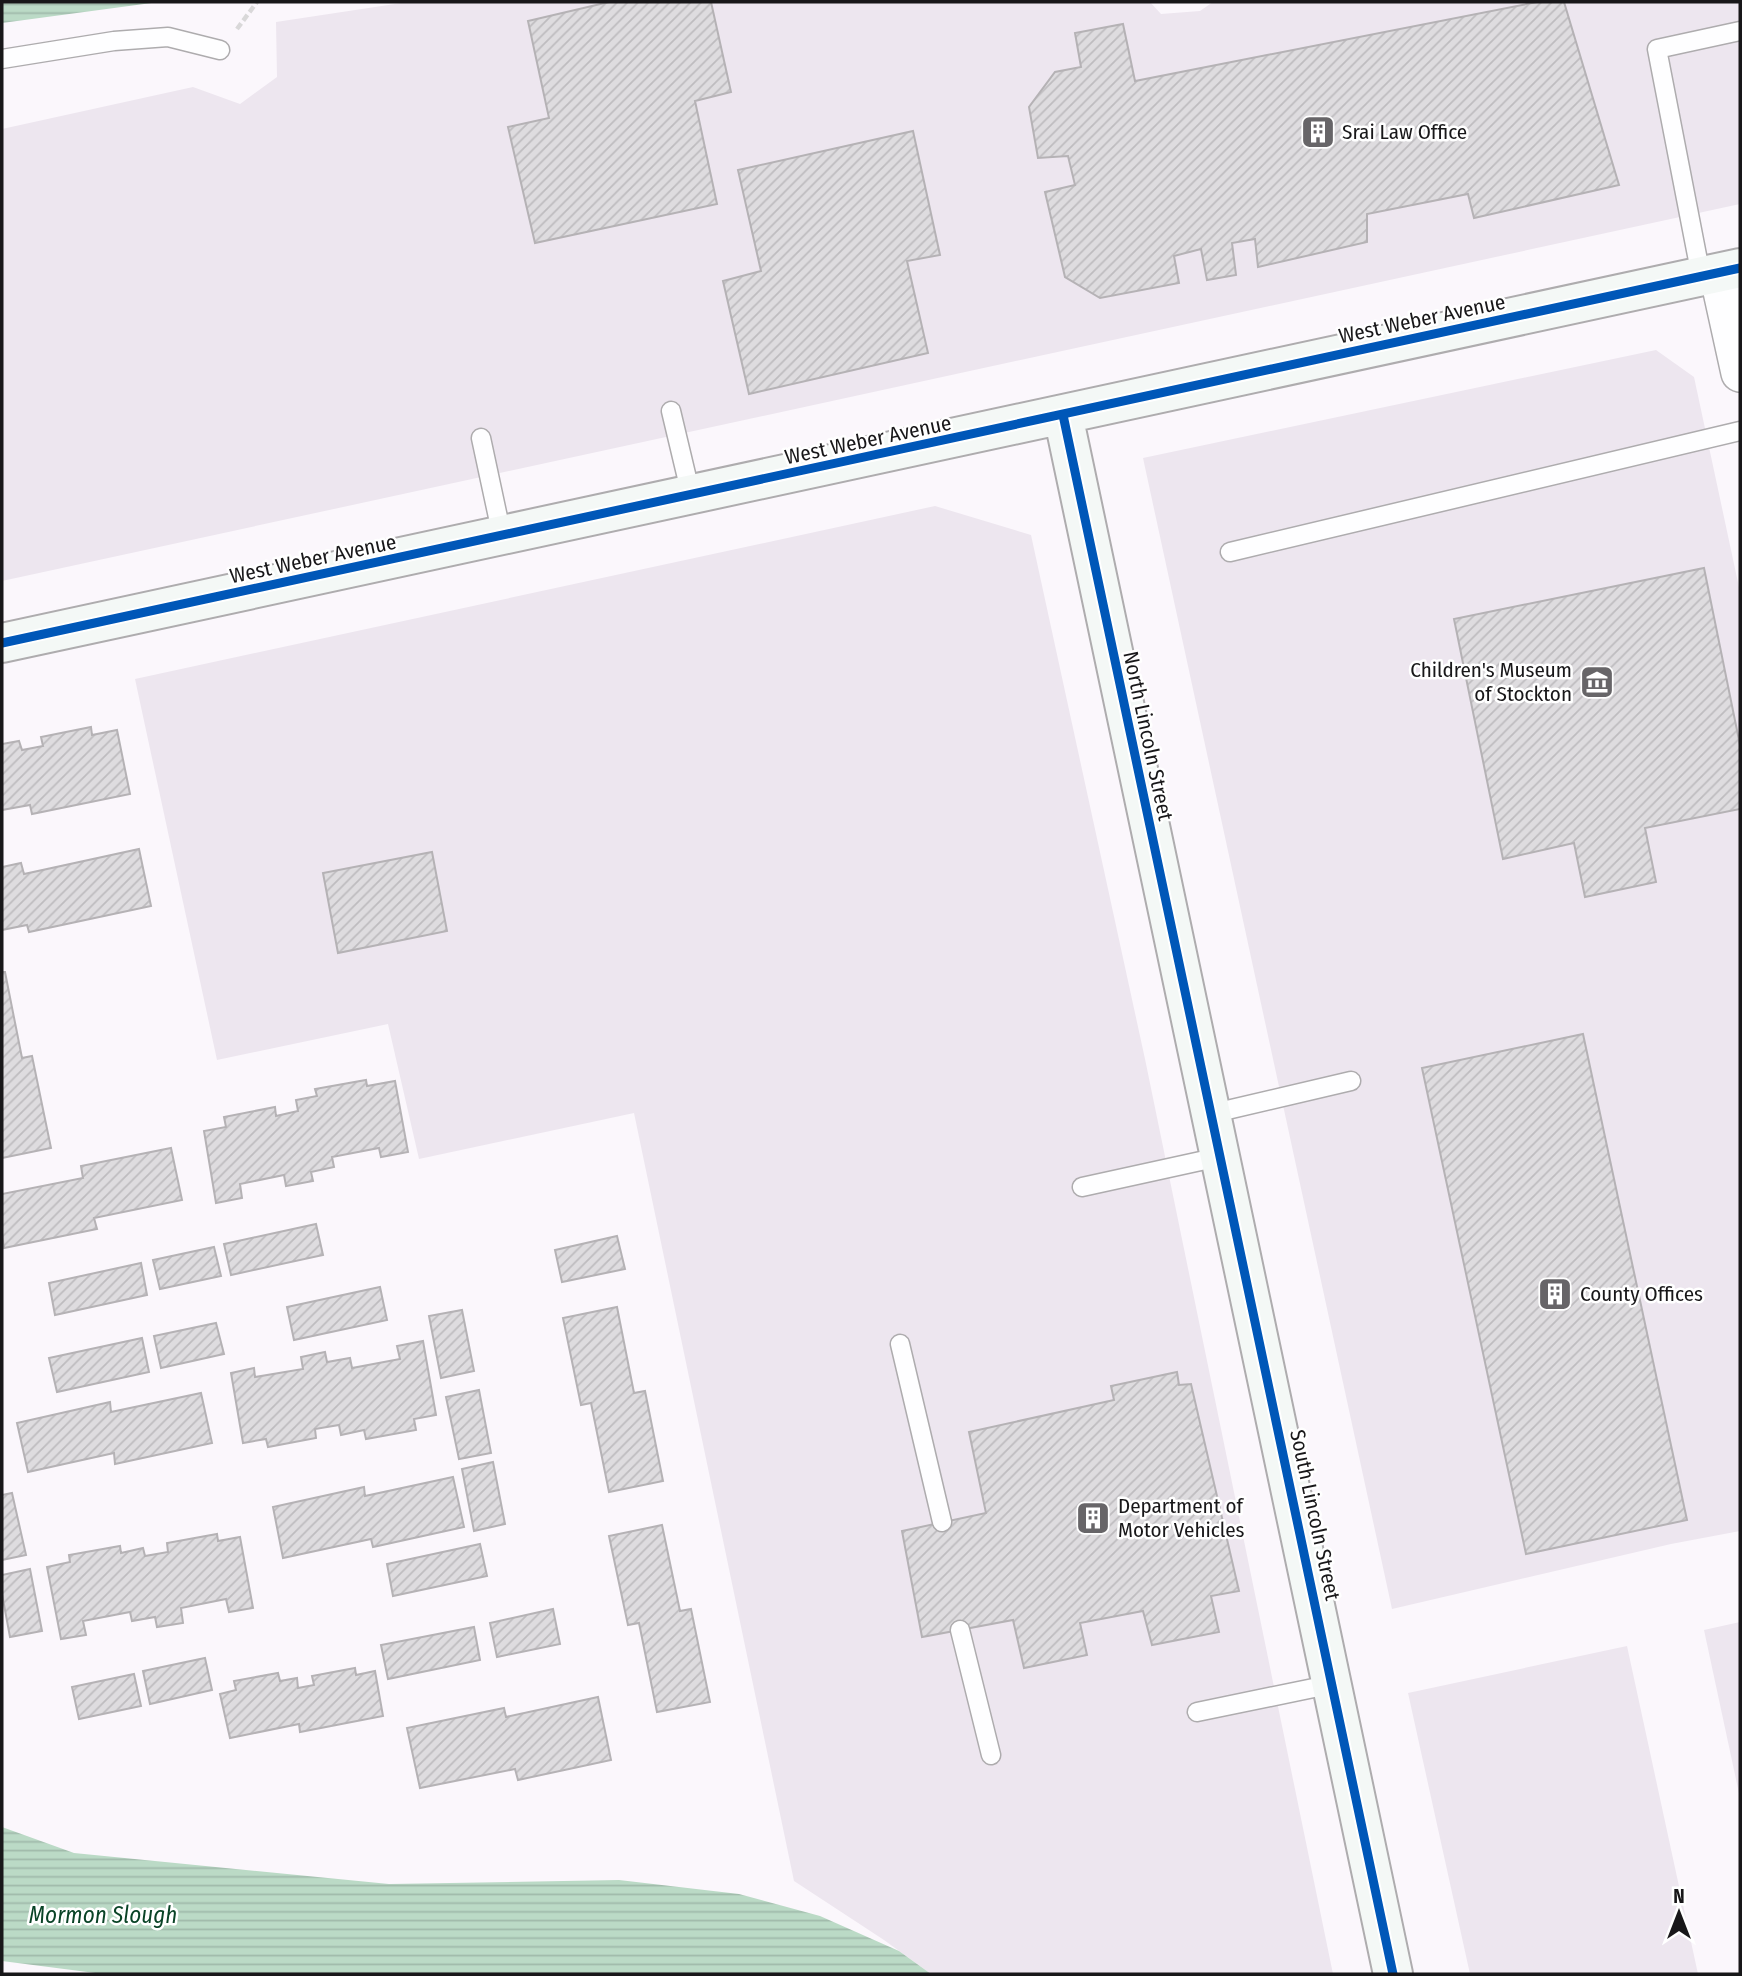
<svg xmlns="http://www.w3.org/2000/svg" width="1742" height="1976" font-family="'Fira Sans Condensed',sans-serif">
	<style>
		.built { fill: #ede6ef }
		.water { fill: url(#water-rules) }
		.building { fill: url(#building-hatch); stroke: #b5b2b5; stroke-width: 2 }
		.lines { fill: none; stroke-linecap: round; stroke-linejoin: round }
		.lane-casing { stroke: #aeacae; stroke-width: 21 }
		.street-casing { stroke: #aeacae; stroke-width: 40 }
		.secondary-casing { stroke: #aeacae; stroke-width: 42 }
		.path { stroke: #d9d8d9; stroke-width: 4.5; stroke-dasharray: 7 3.5; stroke-linecap: butt }
		.lane { stroke: #fefeff; stroke-width: 18 }
		.street { stroke: #fefeff; stroke-width: 37 }
		.secondary { stroke: #f4f8f6; stroke-width: 38 }
		.cycleway-casing { stroke: #fff; stroke-width: 13 }
		.cycleway { stroke: #0057b8; stroke-width: 9 }
		.labels { text-anchor: middle; dominant-baseline: central; stroke-width: 5; stroke-linejoin: round; paint-order: stroke }
		.poi-label { font-size: 21px; fill: #181719; stroke: #fff; text-anchor: start }
		.street-label { font-size: 21px; fill: #181719; stroke: #fff }
		.water-label { font-size: 23px; font-style: italic; fill: #094326; stroke: #fff }
	</style>
	<defs>
		<pattern id="water-rules" width="6" height="5" patternUnits="userSpaceOnUse" patternTransform="scale(1.75)"><rect width="6" height="5" fill="#bbdac6"/><path d="M0 2.5h6" fill="none" stroke="#a0baaa"/></pattern>
		<pattern id="building-hatch" width="6" height="6" patternUnits="userSpaceOnUse" patternTransform="scale(1.75)"><rect width="6" height="6" fill="#dedcdf"/><path d="M-1 1l2-2M0 6l6-6M5 7l2-2" fill="none" stroke="#bebcbf"/></pattern>
	</defs>
	<rect width="100%" height="100%" fill="#fbf7fc"/>
	<path class="built" d="M408,2H1150L1161,14L1200,11L1213,2H1740V204L2,581V129L193,87L240,104L277,77L276,22Z
		M1656,350L1694,377L1740,592V1531L1671,1544L1392,1609L1143,458Z
		M935,506L1031,535L1145,1059L1333,1974H931L884,1940L794,1881L634,1113L419,1159L388,1024L217,1060L135,679Z
		M1740,1622V1798L1704,1630Z
		M1627,1646L1698,1974H1470L1408,1693Z"/>
	<path class="water" d="M2,2H159L2,23Z
		M2,1827L74,1853L389,1884L619,1880L739,1894L820,1916L899,1951L931,1974H103L2,1961Z"/>
	<path class="building" d="M609,2H711L731,92L695,101L717,204L535,243L508,127L549,118L528,21Z
		M1537,2H1564L1619,185L1474,218L1468,194L1367,214V242L1258,267L1255,239L1232,243L1236,275L1207,280L1201,249L1174,256L1179,283L1100,298L1065,277L1045,192L1075,185L1068,156L1038,158L1029,107L1055,72L1081,67L1075,33L1123,24L1135,81Z
		M913,131L940,255L907,261L928,353L749,394L723,281L761,271L738,170Z
		M1704,568L1740,745V809L1645,828L1656,882L1585,897L1574,843L1503,859L1454,619Z
		M91,727L92,735L117,730L130,794L32,814L30,805L2,810V744L19,741L22,750L43,746L41,737Z
		M139,849L151,906L29,932L27,925L2,930V867L21,863L24,874Z
		M432,852L447,931L338,953L323,873Z
		M2,972H5L22,1058L32,1056L51,1148L2,1158Z
		M1583,1034L1687,1520L1526,1554L1422,1068Z
		M366,1080L367,1086L395,1081L408,1152L381,1157L379,1148L332,1157L334,1167L311,1172L313,1181L286,1186L284,1175L240,1184L242,1198L216,1203L204,1131L226,1127L224,1117L275,1107L276,1116L298,1111L296,1100L317,1096L315,1089Z
		M171,1148L182,1200L94,1218L97,1229L4,1248L2,1235V1194L83,1178L81,1166Z
		M316,1224L323,1255L231,1275L224,1244Z
		M617,1236L625,1269L562,1282L555,1250Z
		M214,1247L221,1276L160,1289L153,1260Z
		M141,1263L147,1295L55,1315L49,1283Z
		M380,1287L387,1320L294,1340L287,1307Z
		M617,1307L634,1393L645,1391L663,1481L609,1492L591,1403L581,1405L563,1318Z
		M462,1310L474,1371L441,1378L429,1316Z
		M216,1323L224,1354L161,1368L154,1336Z
		M142,1338L149,1372L57,1392L49,1358Z
		M423,1341L436,1415L414,1419L416,1430L366,1439L364,1430L341,1435L339,1425L315,1429L316,1438L268,1447L266,1439L243,1443L231,1373L254,1368L255,1377L303,1369L301,1357L325,1352L327,1362L350,1358L352,1368L400,1359L397,1346Z
		M1177,1372L1179,1385L1191,1384L1239,1591L1211,1596L1219,1632L1152,1645L1143,1611L1080,1623L1087,1655L1024,1668L1013,1620L922,1637L902,1531L986,1513L969,1432L1114,1400L1111,1386Z
		M479,1390L491,1453L459,1459L446,1397Z
		M201,1393L212,1443L115,1464L114,1453L28,1472L17,1423L110,1402L111,1412Z
		M493,1462L505,1524L474,1531L462,1469Z
		M453,1477L464,1527L373,1547L371,1539L283,1558L273,1507L364,1487L365,1496Z
		M12,1493L26,1555L2,1560V1495Z
		M662,1525L680,1611L691,1609L710,1702L657,1712L639,1623L628,1625L609,1536Z
		M217,1534L218,1541L240,1537L253,1608L229,1612L226,1599L181,1608L183,1623L157,1627L155,1617L132,1621L130,1612L83,1621L86,1635L61,1639L47,1567L70,1562L69,1555L120,1546L121,1553L143,1548L145,1556L168,1552L167,1543Z
		M480,1544L487,1576L393,1596L387,1564Z
		M30,1569L42,1631L10,1637L2,1594V1575Z
		M553,1609L560,1644L497,1657L490,1623Z
		M474,1627L480,1660L388,1679L381,1645Z
		M205,1658L212,1690L150,1704L143,1671Z
		M355,1668L356,1675L375,1671L383,1716L300,1732L299,1724L230,1738L220,1694L236,1690L234,1681L278,1673L280,1681L297,1678L298,1688L314,1685L312,1676Z
		M134,1674L141,1706L79,1719L72,1687Z
		M598,1697L611,1760L518,1780L515,1769L420,1788L407,1728L504,1708L506,1717Z"/>
	<g class="lines">
		<g class="lane-casing">
			<path id="lane" d="M2,59L114,41L168,37L220,50
				M1701,276L1657,49L1740,31
				M671,411L691,495
				M481,438L502,536
				M1230,552L1740,431
				M1210,1114L1351,1081
				M1082,1187L1219,1157
				M900,1344L942,1522
				M960,1630L991,1755
				M1197,1712L1333,1684"/>
		</g>
		<g class="street-casing">
			<path id="street" d="M1718,273L1740,373"/>
		</g>
		<g class="secondary-casing">
			<path id="secondary" d="M1063,415L1393,1974
				M2,643L1740,268"/>
		</g>
		<path class="path" d="M237,29L257,2"/>
		<use href="#lane" class="lane"/>
		<use href="#street" class="street"/>
		<use href="#secondary" class="secondary"/>
		<g class="cycleway-casing">
			<path id="cycleway" d="M1063,415L1393,1974
				M2,643L1740,268"/>
		</g>
		<use href="#cycleway" class="cycleway"/>
	</g>
	<defs>
		<g id="building-square" transform="scale(1.75)"><rect x="-9" y="-9" width="18" height="18" rx="4" fill="#676568" stroke="#fff"/><path d="M-4-6H4V6H1V3H-1V6H-4ZM-2.5-4.3h1.7v1.8h-1.7ZM.8-4.3h1.7v1.8H.8ZM-2.5-1h1.7V.8h-1.7ZM.8-1h1.7V.8H.8Z" fill="#fff"/></g>
		<g id="museum-square" transform="scale(1.75)"><rect x="-9" y="-9" width="18" height="18" rx="4" fill="#676568" stroke="#fff"/><path d="M0-6L6-3V-2H-6V-3ZM-5-1h2V3h-2ZM-1-1h2V3h-2ZM3-1h2V3H3ZM-6 4H6V6H-6Z" fill="#fff"/></g>
	</defs>
	<g fill-rule="evenodd">
		<use href="#building-square" x="1318" y="132"/>
		<use href="#museum-square" x="1597" y="682"/>
		<use href="#building-square" x="1555" y="1294"/>
		<use href="#building-square" x="1093" y="1518"/>
	</g>
	<g class="labels">
		<g class="poi-label">
			<text x="1342" y="132">Srai Law Office</text>
			<text x="1572" y="670" text-anchor="end">Children's Museum<tspan x="1572" dy="24">of Stockton</tspan></text>
			<text x="1580" y="1294">County Offices</text>
			<text x="1118" y="1506">Department of<tspan x="1118" dy="24">Motor Vehicles</tspan></text>
		</g>
		<g class="street-label">
			<text transform="translate(1422 319) rotate(-12)">West Weber Avenue</text>
			<text transform="translate(868 440) rotate(-12)">West Weber Avenue</text>
			<text transform="translate(313 559) rotate(-12)">West Weber Avenue</text>
			<text transform="translate(1148 736) rotate(78)">North Lincoln Street</text>
			<text transform="translate(1315 1515) rotate(78)">South Lincoln Street</text>
		</g>
		<g class="water-label">
			<text x="103" y="1915">Mormon Slough</text>
		</g>
	</g>
	<rect width="1742" height="1976" fill="none" stroke="#181719" stroke-width="7"/>
	<g transform="translate(1679 1913)" stroke="#ffffff" stroke-width="5" paint-order="stroke">
	<path d="M0-5L12 26L0 18L-12 26Z" fill="#181719"/>
	<text y="-10" font-size="19" font-weight="bold" text-anchor="middle" fill="#181719">N</text>
	</g>
</svg>
